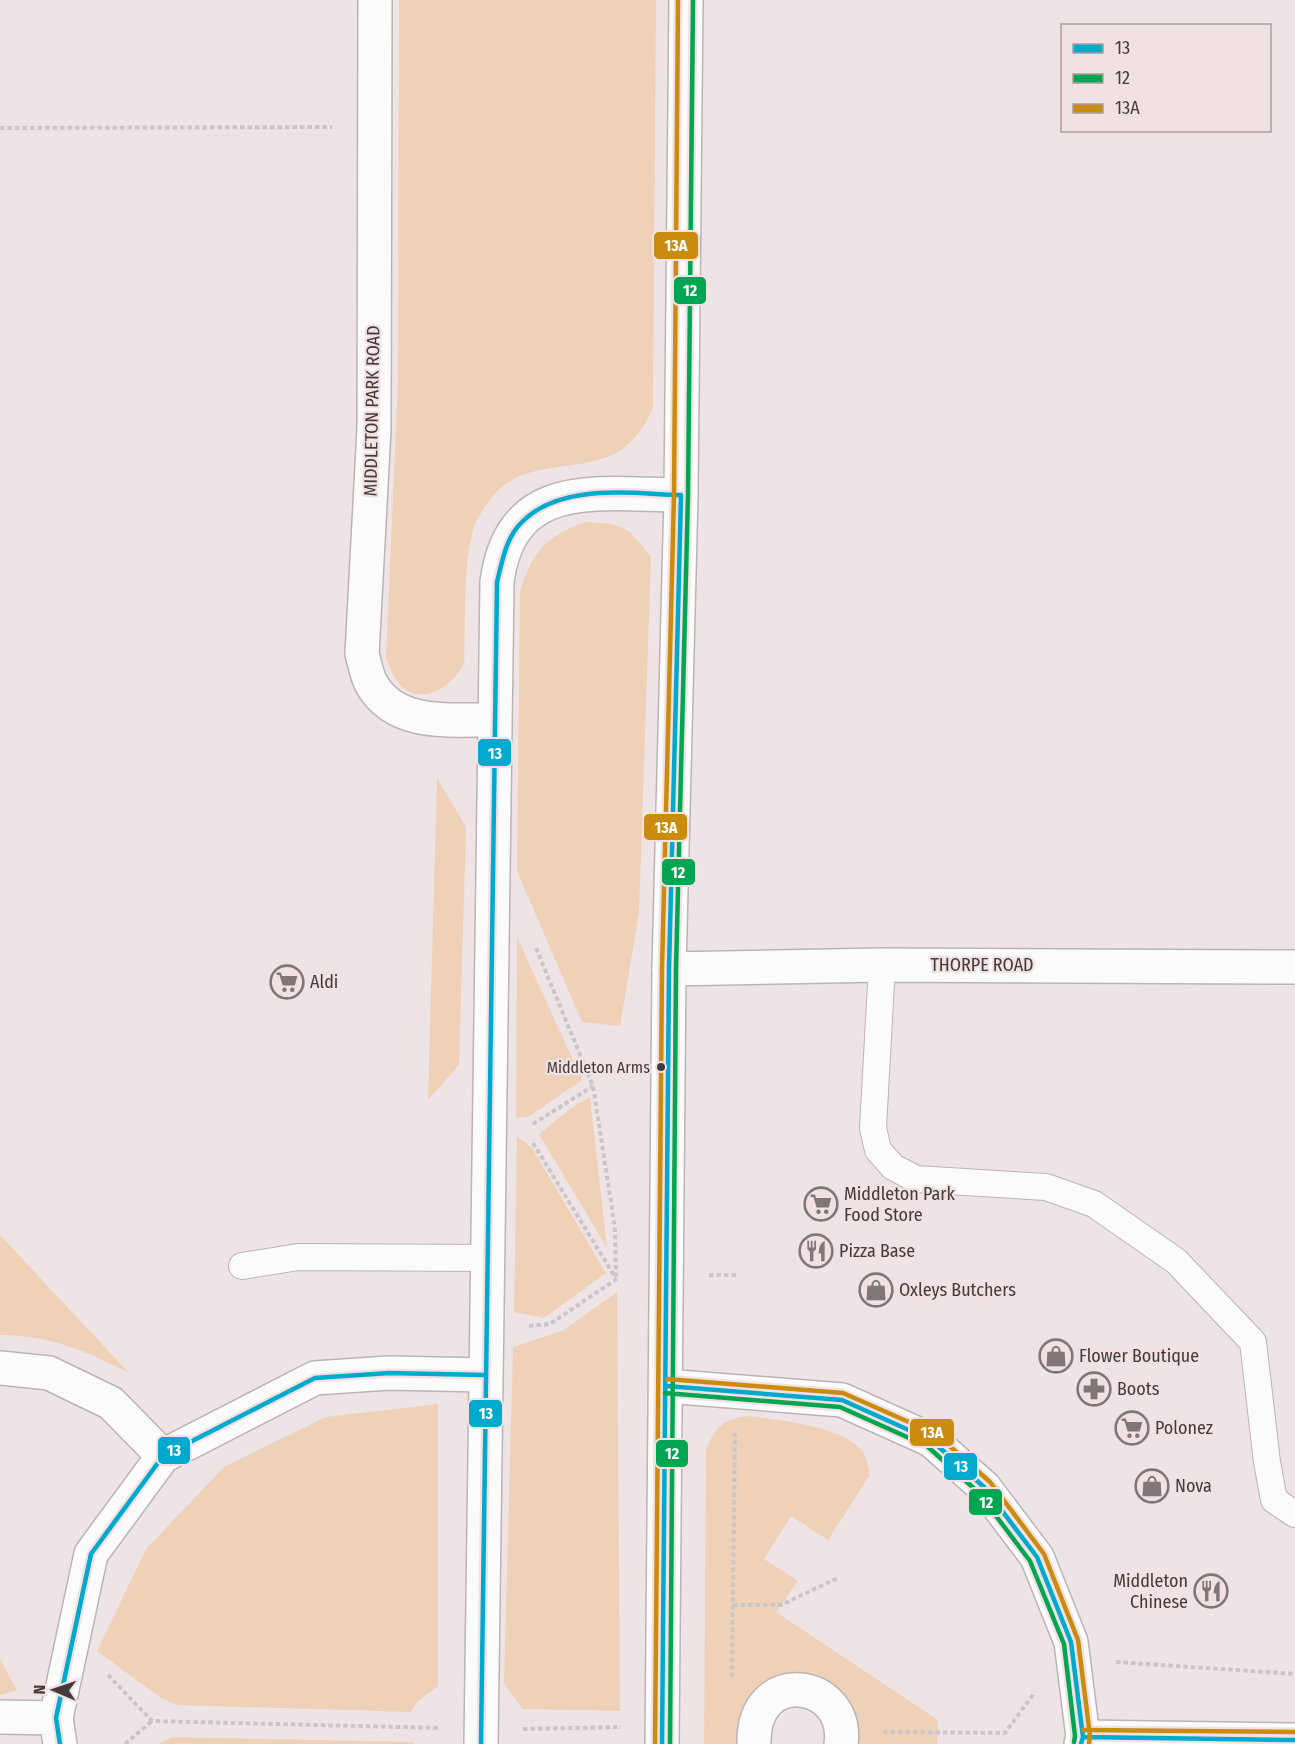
<svg xmlns="http://www.w3.org/2000/svg" width="1295" height="1744" font-family="'Fira Sans Condensed',sans-serif">
	<style>
		.green { fill: #eed1b7 }
		.lines { fill: none; stroke-linecap: round; stroke-linejoin: round }
		.service-casing { stroke: #bbb4b5; stroke-width: 28 }
		.pedestrian-casing { stroke: #bbb4b5; stroke-width: 36 }
		.minor-casing { stroke: #bbb4b5; stroke-width: 36 }
		.tertiary-casing { stroke: #bbb4b5; stroke-width: 36 }
		.path { stroke: #cac6c7; stroke-width: 4; stroke-dasharray: 4.5 3; stroke-linecap: butt }
		.service { stroke: #fcfbfb; stroke-width: 26 }
		.pedestrian { stroke: #fcfbfb; stroke-width: 33 }
		.minor { stroke: #fcfbfb; stroke-width: 33 }
		.tertiary { stroke: #fcfbfb; stroke-width: 33 }
		.bus-1-casing { stroke: #f1e1e2; stroke-width: 9 }
		.bus-2-casing { stroke: #f1e1e2; stroke-width: 9 }
		.bus-3-casing { stroke: #f1e1e2; stroke-width: 9 }
		.bus-1 { stroke: #00a9ce; stroke-width: 4.5 }
		.bus-2 { stroke: #00a651; stroke-width: 4.5 }
		.bus-3 { stroke: #ca8b0f; stroke-width: 4.5 }
		.bus-dot { fill: #413b3b; stroke: #f1e1e2; stroke-width: 2 }
		.labels { text-anchor: middle; dominant-baseline: central; stroke-width: 4.5; stroke-linejoin: round; paint-order: stroke }
		.bus-label { font-size: 16px; fill: #413b3b; stroke: #f1e1e2; text-anchor: end }
		.street-label { font-size: 18px; fill: #413b3b; stroke: #f1e1e2 }
		.poi-label { font-size: 18px; fill: #413b3b; stroke: #f1e1e2; text-anchor: start }
		.line-badge { stroke: #f1e1e2; stroke-width: 2 }
		.badge-label { font-size: 16px; text-anchor: middle; font-weight: bold; fill: #fff }
	</style>
	<rect width="100%" height="100%" fill="#eee4e6"/>
	<path class="green" d="M399,0H656L653,408C645,426 634,443 616,453C571,476 515,455 485,507C481,513 476,520 474,527C462,567 466,622 464,664C454,683 429,704 406,690C395,683 391,670 386,659L398,382Z
		M584,522C624,524 626,524 651,557L639,913L620,1026L582,1022L517,871L520,591C533,551 545,538 584,522Z
		M437,778L466,827L459,1065L428,1100Z
		M517,937L582,1080L528,1117L516,1118Z
		M590,1097L607,1248L539,1134L574,1106Z
		M517,1136L532,1148L606,1273L544,1318L514,1312Z
		M0,1235L128,1372C83,1350 52,1336 0,1335Z
		M617,1292L620,1711L523,1709L504,1683L513,1347L564,1330Z
		M438,1404V1686L417,1702L411,1712L177,1705L161,1698L97,1651L146,1549L224,1467L326,1417Z
		M747,1416C778,1420 844,1426 863,1452C867,1458 868,1468 870,1475L828,1540L791,1516L764,1559L798,1581L776,1612L938,1720L937,1744H841V1732L792,1690L754,1744H704L706,1449C718,1425 720,1421 747,1416Z
		M0,1659L17,1690L0,1695Z
		M172,1737L413,1742L414,1744H159Z"/>
	<g class="lines">
		<g class="service-casing">
			<path id="service" d="M882,965L873,1128L878,1150L893,1167L916,1179L1046,1187L1094,1204L1176,1261L1253,1342L1267,1462L1274,1500L1295,1514
				M242,1266L298,1257L487,1258"/>
		</g>
		<g class="pedestrian-casing">
			<path id="pedestrian" d="M754,1744C752,1664 850,1680 841,1744"/>
		</g>
		<g class="minor-casing">
			<path id="minor" d="M375,0L374,429L362,654C365,664 367,677 372,685C397,728 453,719 495,720
				M669,969L882,965L1295,967
				M0,1368L49,1373L111,1403L163,1456
				M0,1717L56,1718
				M60,1744L56,1718L91,1554L163,1456L315,1378L389,1373L484,1375
				M481,1744L497,582C511,475 600,495 681,495"/>
		</g>
		<g class="tertiary-casing">
			<path id="tertiary" d="M666,1386L842,1400L931,1440L984,1487L1037,1557L1071,1642L1083,1737L1081,1744
				M1083,1737L1295,1740
				M662,1744L669,969L681,495L686,0"/>
		</g>
		<path class="path" d="M0,128L332,127
			M536,948L593,1086L615,1228L616,1278
			M533,1124L593,1086
			M533,1143L615,1277
			M709,1275H738
			M529,1326L550,1324L618,1278
			M733,1605H781L838,1578
			M1116,1662L1295,1674
			M108,1675L152,1721L441,1728
			M732,1677L735,1433
			M523,1729L621,1727
			M883,1732L1005,1733L1035,1692
			M125,1744L152,1721"/>
		<use href="#service" class="service"/>
		<use href="#pedestrian" class="pedestrian"/>
		<use href="#minor" class="minor"/>
		<use href="#tertiary" class="tertiary"/>
		<g class="bus-1-casing">
			<path id="bus-1" d="M666,1386L842,1400L931,1440L984,1487L1037,1557L1071,1642L1083,1737L1081,1744
				M1083,1737L1295,1740
				M60,1744L56,1718L91,1554L163,1456L315,1378L389,1373L484,1375
				M481,1744L497,582C502,562 506,538 521,523C560,482 631,494 681,495L669,969L662,1744"/>
		</g>
		<g class="bus-2-casing">
			<path id="bus-2" d="M665,1393L840,1407L927,1446L978,1492L1030,1561L1064,1644L1075,1736L1074,1742
				M670,1744L676,969L688,495L693,0"/>
		</g>
		<g class="bus-3-casing">
			<path id="bus-3" d="M667,1379L843,1393L936,1434L990,1482L1044,1554L1078,1640L1090,1736L1089,1744
				M1083,1730L1295,1732
				M655,1744L662,969L674,495L678,0"/>
		</g>
		<use href="#bus-1" class="bus-1"/>
		<use href="#bus-2" class="bus-2"/>
		<use href="#bus-3" class="bus-3"/>
	</g>
	<defs>
		<g id="supermarket-ring" transform="scale(1.725)"><circle r="9.5" fill="#f1e1e2" stroke="#7e7677" stroke-width="1.5"/><path d="M-6-5.5h2.5l.6 2H6L4.5 2H-2.5L-4.4-4H-6ZM-1.5 3.2a1.3 1.3 0 1 0 .1 0ZM3 3.2a1.3 1.3 0 1 0 .1 0Z" fill="#7e7677"/></g>
		<g id="restaurant-ring" transform="scale(1.725)"><circle r="9.5" fill="#f1e1e2" stroke="#7e7677" stroke-width="1.5"/><path d="M-5-6h1v4h1v-4h1v4h1v-4h1v5L-1.5 .5V6h-2V.5L-5-1ZM5-6V6H3V1.5H1.5Q1.5-4 5-6Z" fill="#7e7677"/></g>
		<g id="shop-ring" transform="scale(1.725)"><circle r="9.5" fill="#f1e1e2" stroke="#7e7677" stroke-width="1.5"/><path d="M-5-2.5h2.3a2.7 3.5 0 0 1 5.4 0H5L5.5 6h-11ZM-1.5-2.5h3a1.5 2.3 0 0 0-3 0Z" fill="#7e7677"/></g>
		<g id="pharmacy-ring" transform="scale(1.725)"><circle r="9.5" fill="#f1e1e2" stroke="#7e7677" stroke-width="1.5"/><path d="M-2-6h4v4h4v4h-4v4h-4v-4h-4v-4h4Z" fill="#7e7677"/></g>
	</defs>
	<g fill-rule="evenodd">
		<use href="#supermarket-ring" x="287" y="982"/>
		<use href="#supermarket-ring" x="821" y="1204"/>
		<use href="#restaurant-ring" x="816" y="1251"/>
		<use href="#shop-ring" x="876" y="1290"/>
		<use href="#shop-ring" x="1056" y="1356"/>
		<use href="#pharmacy-ring" x="1094" y="1389"/>
		<use href="#supermarket-ring" x="1132" y="1428"/>
		<use href="#shop-ring" x="1152" y="1486"/>
		<use href="#restaurant-ring" x="1211" y="1591"/>
	</g>
	<circle class="bus-dot" cx="661" cy="1067" r="5"/>
	<g class="labels">
		<g class="bus-label">
			<text x="650" y="1067">Middleton Arms</text>
		</g>
		<g class="street-label">
			<text transform="translate(372 411) rotate(-89)">MIDDLETON PARK ROAD</text>
			<text x="982" y="965">THORPE ROAD</text>
		</g>
		<g class="poi-label">
			<text x="310" y="982">Aldi</text>
			<text x="844" y="1194">Middleton Park<tspan x="844" dy="21">Food Store</tspan></text>
			<text x="839" y="1251">Pizza Base</text>
			<text x="899" y="1290">Oxleys Butchers</text>
			<text x="1079" y="1356">Flower Boutique</text>
			<text x="1117" y="1389">Boots</text>
			<text x="1155" y="1428">Polonez</text>
			<text x="1175" y="1486">Nova</text>
			<text x="1188" y="1581" text-anchor="end">Middleton<tspan x="1188" dy="21">Chinese</tspan></text>
		</g>
	</g>
	<g class="line-badge">
		<rect x="653" y="231" width="46" height="29" rx="6" fill="#ca8b0f"/>
		<rect x="673" y="276" width="34" height="29" rx="6" fill="#00a651"/>
		<rect x="477" y="738" width="35" height="29" rx="6" fill="#00a9ce"/>
		<rect x="643" y="813" width="45" height="28" rx="6" fill="#ca8b0f"/>
		<rect x="661" y="858" width="35" height="28" rx="6" fill="#00a651"/>
		<rect x="468" y="1399" width="35" height="29" rx="6" fill="#00a9ce"/>
		<rect x="909" y="1418" width="46" height="29" rx="6" fill="#ca8b0f"/>
		<rect x="157" y="1436" width="34" height="29" rx="6" fill="#00a9ce"/>
		<rect x="655" y="1439" width="34" height="29" rx="6" fill="#00a651"/>
		<rect x="943" y="1452" width="35" height="29" rx="6" fill="#00a9ce"/>
		<rect x="968" y="1488" width="35" height="28" rx="6" fill="#00a651"/>
	</g>
	<g class="badge-label">
		<text x="676" y="251">13A</text>
		<text x="690" y="296">12</text>
		<text x="495" y="759">13</text>
		<text x="666" y="833">13A</text>
		<text x="678" y="878">12</text>
		<text x="486" y="1419">13</text>
		<text x="932" y="1438">13A</text>
		<text x="174" y="1456">13</text>
		<text x="672" y="1459">12</text>
		<text x="961" y="1472">13</text>
		<text x="986" y="1508">12</text>
	</g>
	<rect x="1061" y="24" width="210" height="108" fill="#f1e1e2" stroke="#ab9f9f" stroke-width="1.5"/>
	<rect x="1073" y="44" width="30" height="9" fill="#00a9ce" stroke="#ab9f9f" stroke-width="1.5"/>
	<text x="1115" y="54" font-size="18" fill="#413b3b">13</text>
	<rect x="1073" y="74" width="30" height="9" fill="#00a651" stroke="#ab9f9f" stroke-width="1.5"/>
	<text x="1115" y="84" font-size="18" fill="#413b3b">12</text>
	<rect x="1073" y="104" width="30" height="9" fill="#ca8b0f" stroke="#ab9f9f" stroke-width="1.5"/>
	<text x="1115" y="114" font-size="18" fill="#413b3b">13A</text>
	<g transform="translate(54 1690) rotate(272)" stroke="#f1e1e2" stroke-width="4.5" paint-order="stroke">
	<path d="M0-4.5L10 22L0 15L-10 22Z" fill="#413b3b"/>
	<text y="-9" font-size="16" font-weight="bold" text-anchor="middle" fill="#413b3b">N</text>
	</g>
</svg>
